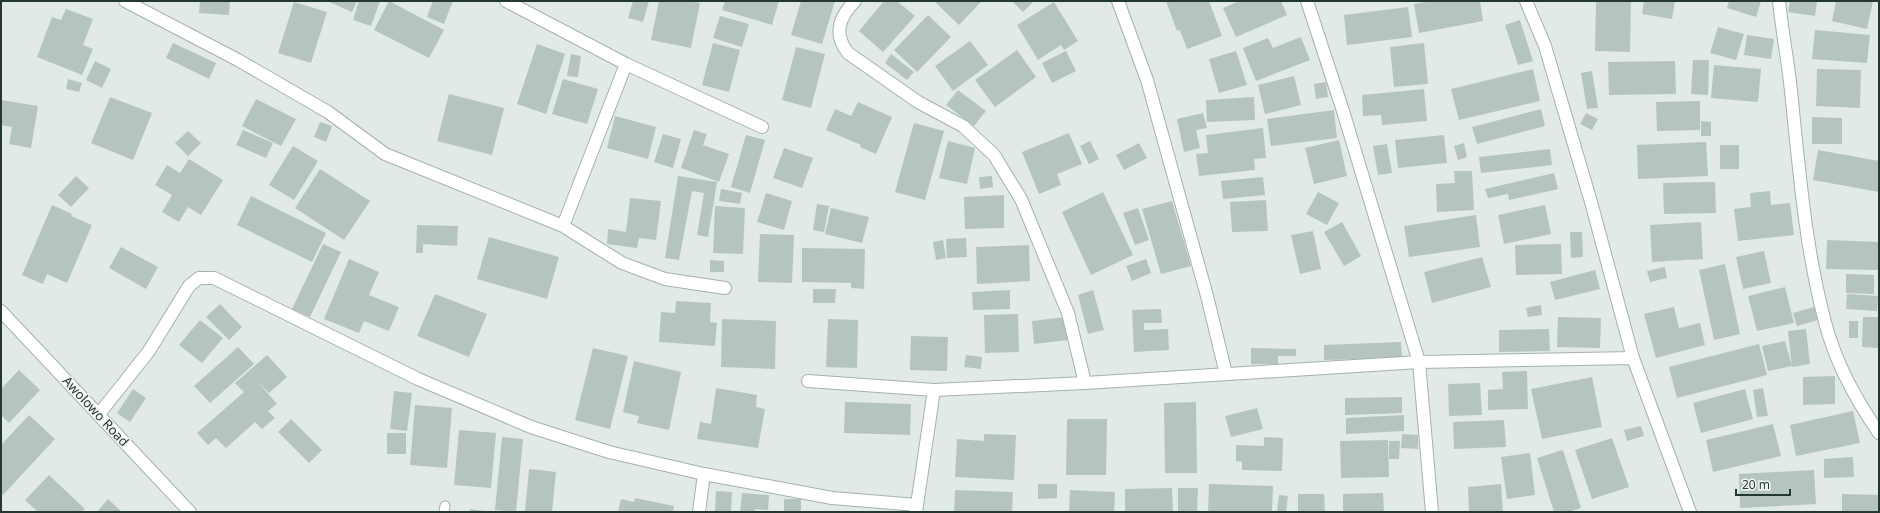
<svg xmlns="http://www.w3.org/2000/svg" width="1880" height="513" font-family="'Noto Sans',sans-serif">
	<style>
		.building { fill: #b6c4bf }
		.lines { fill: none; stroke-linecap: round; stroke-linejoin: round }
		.lane-casing { stroke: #a4b1ad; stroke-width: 11 }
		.street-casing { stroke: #a4b1ad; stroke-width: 14 }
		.lane { stroke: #fff; stroke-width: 9 }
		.street { stroke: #fff; stroke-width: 12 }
		.labels { text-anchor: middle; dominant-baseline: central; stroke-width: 3; stroke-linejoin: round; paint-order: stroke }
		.street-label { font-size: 13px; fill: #233833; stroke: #f1f7f4 }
	</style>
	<rect width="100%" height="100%" fill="#e1eae6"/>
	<path class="building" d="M200,1H230L229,15L199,13Z
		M327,1H357L352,12Z
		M359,1H380L371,26L353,20Z
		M389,1L444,30L429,58L374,30Z
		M433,1H453L444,24L427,17Z
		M633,1H649L643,22L628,18Z
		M659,1H691L700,3L691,48L651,40Z
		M725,1H779L772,25L722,10Z
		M801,1H835L822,44L791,35Z
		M884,1H897L915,16L883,52L859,31Z
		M936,1H982L959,25L935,2Z
		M1012,1H1034L1023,12Z
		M1166,1H1209L1222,36L1187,49L1180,30L1177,31Z
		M1239,1H1281L1287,15L1236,37L1223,8Z
		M1432,1H1480L1483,21L1419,33L1414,4Z
		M1596,1H1631L1630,52L1595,51Z
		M1644,1H1675L1672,19L1642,14Z
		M1729,1H1761L1756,17L1727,8Z
		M1790,1H1817L1815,16L1788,12Z
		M1836,1H1873L1867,29L1832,21Z
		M294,2L327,12L311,63L278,53Z
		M1054,2L1078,41L1064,50L1061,45L1038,60L1017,25Z
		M1408,7L1412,37L1347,45L1344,15Z
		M66,9L93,19L83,45L93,49L82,75L37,57L52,17L61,20Z
		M928,15L951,37L917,72L894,50Z
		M720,16L749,24L742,47L713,38Z
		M1520,20L1533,61L1518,65L1505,25Z
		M1718,27L1744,34L1736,60L1710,53Z
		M1815,30L1870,35L1867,63L1812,59Z
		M1747,35L1774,39L1771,59L1744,55Z
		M1301,37L1310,60L1256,81L1243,48L1268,38L1273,48Z
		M970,41L988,65L953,91L935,66Z
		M173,43L216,63L209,79L166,58Z
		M713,43L740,50L729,92L702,85Z
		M1424,43L1428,84L1394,87L1390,47Z
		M537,44L565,54L546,114L517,104Z
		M796,47L825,54L811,108L782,100Z
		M1017,50L1036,77L995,107L975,80Z
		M1066,51L1076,71L1052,83L1042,63Z
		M1236,51L1247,85L1219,93L1209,59Z
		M571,54L581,56L578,77L567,76Z
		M891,54L914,72L907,80L885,63Z
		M1693,60H1709L1708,95L1691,94Z
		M95,61L111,69L102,88L86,80Z
		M1675,61L1676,94L1609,95L1608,62Z
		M1714,65L1761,69L1758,102L1711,98Z
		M1533,69L1540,101L1459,120L1451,89Z
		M1817,69L1861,70L1860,108L1816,106Z
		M1592,71L1598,108L1587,109L1581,73Z
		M1294,76L1301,105L1265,114L1258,85Z
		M68,79L82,83L79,92L66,89Z
		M563,79L598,89L587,124L552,114Z
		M1326,82L1328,97L1316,99L1314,84Z
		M1424,89L1427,121L1382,125L1381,115L1363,116L1362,95Z
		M958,90L986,111L974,126L946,105Z
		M449,94L504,108L492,155L437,141Z
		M110,97L152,113L133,160L91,143Z
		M1254,97L1255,120L1207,122L1206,100Z
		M256,99L296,119L281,146L242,126Z
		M1,100L38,106L31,148L9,144L12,127L1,125Z
		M1700,101V130L1657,131L1656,102Z
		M858,102L892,117L876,154L860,147L861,145L826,130L835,109L851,116Z
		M1541,109L1545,126L1477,144L1472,127Z
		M1334,110L1337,138L1271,146L1267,119Z
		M1203,113L1207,128L1196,130L1200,148L1184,152L1177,119Z
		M1586,113L1598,119L1592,130L1580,124Z
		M615,116L656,127L648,159L607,148Z
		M1812,117L1842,118V144H1812Z
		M1701,121L1711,122V136H1701Z
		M320,122L332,126L326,142L314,137Z
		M914,123L944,131L925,200L895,192Z
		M1263,128L1266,158L1254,159L1255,170L1199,176L1196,154L1208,153L1206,135Z
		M243,130L273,143L266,158L236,145Z
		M694,130L707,134L703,145L729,154L719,182L681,168Z
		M188,131L201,143L188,156L175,143Z
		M1069,133L1082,164L1057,174L1061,185L1039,194L1022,152Z
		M663,134L681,139L673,168L654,162Z
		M746,135L765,140L750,193L731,187Z
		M1444,135L1447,163L1398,168L1395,140Z
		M1339,140L1347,176L1314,184L1305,148Z
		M948,141L975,148L967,184L939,178Z
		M1090,141L1099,159L1089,164L1080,146Z
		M1706,142L1708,176L1638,179L1637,145Z
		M1139,143L1147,158L1124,170L1116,155Z
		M1464,143L1467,157L1458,160L1454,146Z
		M1387,144L1392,173L1378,175L1373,146Z
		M1720,145H1739V169H1720Z
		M293,146L318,161L294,200L269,185Z
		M784,148L813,158L802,188L773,178Z
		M1550,149L1552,165L1481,173L1479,157Z
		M1818,150L1879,161V192L1813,180Z
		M189,159L223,180L201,215L188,207L179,222L162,212L172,195L155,185L167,165L180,173Z
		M320,169L370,201L344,240L295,208Z
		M1454,171H1472L1474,210L1437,212L1436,184L1455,183Z
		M1554,173L1558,189L1509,200L1508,194L1488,198L1485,189Z
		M76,176L89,188L71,207L58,195Z
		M678,176L717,182L708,237L697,235L704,193L692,191L679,260L665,258Z
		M992,176L993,187L980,189L979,177Z
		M1263,177L1265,195L1223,199L1221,181Z
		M1715,182L1716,213L1664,214L1663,183Z
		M721,189L742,193L740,204L719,201Z
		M1770,191L1771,205L1790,203L1794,235L1738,241L1734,209L1751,207L1750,193Z
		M1103,192L1133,255L1091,275L1062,212Z
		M1318,192L1339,203L1327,225L1306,214Z
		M766,193L792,201L784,230L757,222Z
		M1004,195V228L965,229L964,197Z
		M251,196L326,233L312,262L237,225Z
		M630,198L661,201L656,240L639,238L637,248L607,244L608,229L626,232Z
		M1266,200L1268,231L1232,232L1230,202Z
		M1172,201L1191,266L1161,274L1142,209Z
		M817,204L829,206L824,232L813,230Z
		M52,205L72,214L71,216L92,225L67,283L47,274L43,284L22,275Z
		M1545,205L1551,234L1504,244L1498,215Z
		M715,206L745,208L743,254L713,253Z
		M831,208L869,217L862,243L825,234Z
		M1138,208L1149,240L1135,245L1123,213Z
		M1476,215L1480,247L1409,257L1404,226Z
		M1342,222L1361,256L1344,266L1324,232Z
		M1701,222L1703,259L1652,262L1650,225Z
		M417,225L458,226L457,246L423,244V253H416Z
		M1313,231L1321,269L1300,274L1291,235Z
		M1570,232H1582L1583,257L1571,258Z
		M760,234L794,235L792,283L758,282Z
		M489,237L559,257L547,299L477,279Z
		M966,238L967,257L947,258L946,239Z
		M943,240L946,258L936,260L933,242Z
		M1827,240L1879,242V270L1826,269Z
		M323,244L341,252L310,317L292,309Z
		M1561,244L1562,274L1516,275L1515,245Z
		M1029,245L1030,281L977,284L976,247Z
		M121,247L158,267L146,289L109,268Z
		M802,248L865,249L864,289L851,288V283L802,282Z
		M1764,251L1771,283L1743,289L1736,257Z
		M1482,257L1491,287L1432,303L1424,272Z
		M349,259L379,272L369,295L399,307L389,331L364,321L359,333L324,319Z
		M1146,259L1151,273L1132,281L1126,266Z
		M710,260L724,261V272H710Z
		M1725,264L1740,334L1714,340L1699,270Z
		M1665,267L1667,278L1650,282L1647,271Z
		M1595,270L1600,289L1555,300L1550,282Z
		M1846,274L1874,275V294L1846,293Z
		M1785,287L1794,323L1757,331L1748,296Z
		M813,289H836L835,303H813Z
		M1010,290V309L973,310L972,292Z
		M1093,290L1104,330L1088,334L1078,295Z
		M435,294L487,314L469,357L417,336Z
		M1847,294L1878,296L1877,311L1846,309Z
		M676,301L711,303L710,322L717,323L715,346L659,342L661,312L675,313Z
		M220,304L242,327L229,340L206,317Z
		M1541,305L1542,315L1528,317L1526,308Z
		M1674,307L1679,328L1700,323L1705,345L1656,358L1644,314Z
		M1814,307L1818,320L1797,326L1793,313Z
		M1161,309L1162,323H1144V330L1168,329L1169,350L1134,352L1132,310Z
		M1018,314L1019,352L985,353L984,315Z
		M1065,317L1068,340L1034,344L1032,321Z
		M1558,317L1601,318L1600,348L1557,347Z
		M1863,317H1879V348L1862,347Z
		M722,319L776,321L775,369L721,367Z
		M828,319L858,320L857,368L826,367Z
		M200,320L223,338L202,363L179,345Z
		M1849,321H1858V338H1849Z
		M1549,329L1550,351L1499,352V330Z
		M1806,329L1810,364L1792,367L1788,331Z
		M911,336L948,337L947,371L910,370Z
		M1785,341L1792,366L1768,371L1762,346Z
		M1401,342L1402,358L1324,360V345Z
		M1759,344L1767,375L1677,398L1669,367Z
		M238,347L254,364L210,403L194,386Z
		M593,348L628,356L610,429L575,420Z
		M1251,348L1296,349V356H1278V364H1251Z
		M267,355L287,377L269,393L257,381L277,404L268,411L275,418L262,429L255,422L226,448L216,438L208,445L197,433L244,392L235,383Z
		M966,355L982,357L981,369L964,367Z
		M634,361L681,372L669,430L637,423L639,416L623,412Z
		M19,370L40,390L9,423L1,415V389Z
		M1527,371L1528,409L1488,410V390L1503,389L1502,372Z
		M1835,376V404L1803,405V377Z
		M1592,377L1602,427L1542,439L1531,389Z
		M1480,383L1482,415L1449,416L1448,384Z
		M716,388L757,395L756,407L765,409L758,448L697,439L700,422L711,424Z
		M1763,388L1768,416L1757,417L1753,390Z
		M133,389L146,398L130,422L117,413Z
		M1745,389L1753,419L1701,433L1693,403Z
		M394,391L412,393L407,431L390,429Z
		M1402,397V413L1345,415V398Z
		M845,402L911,404L910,435L844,433Z
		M1196,402L1197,473H1165L1164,403Z
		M415,405L452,408L447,468L410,465Z
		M1257,408L1263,429L1231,437L1225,416Z
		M1853,411L1860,443L1796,456L1790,425Z
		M29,415L55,439L3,495L1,493V445Z
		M1404,415V431L1346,434V418Z
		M291,419L322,450L309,463L278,432Z
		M1067,419H1107L1106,475H1066Z
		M1504,420L1506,447L1454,449L1453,422Z
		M1773,424L1781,456L1713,472L1706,440Z
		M1641,426L1644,436L1627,441L1624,430Z
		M459,430L496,433L491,488L454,485Z
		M387,433H406V454H387Z
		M984,434L1016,435L1014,480L955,477L957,439L984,441Z
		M1402,434L1418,435V449L1401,448Z
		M502,437L523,439L516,512L495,510Z
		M1264,437L1283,438L1282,471L1242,470V462L1236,461V445L1264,446Z
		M1612,438L1629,487L1592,499L1575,450Z
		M1388,440L1389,477L1341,478L1340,441Z
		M1389,441H1400L1399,459H1389Z
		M1563,450L1581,508L1568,512H1554L1537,458Z
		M1530,453L1535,495L1507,499L1501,457Z
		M1853,457L1854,477L1824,478V459Z
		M529,469L556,472L552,512H525Z
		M1814,470L1816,504L1740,508L1739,474Z
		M49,475L85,509L81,512H38L25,500Z
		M1038,484H1057V498L1038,499Z
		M1209,484L1273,486L1272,512H1208Z
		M1501,484L1503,512H1469L1468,487Z
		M1172,488L1173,512H1125V489Z
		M1178,488H1198L1197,512H1178Z
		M955,490L1013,492L1012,512H954Z
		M1070,490L1115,492L1114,512H1069Z
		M716,491L732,492L731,512H715Z
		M742,493L769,495L768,510L755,509V512H740Z
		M1383,493L1384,512H1343V494Z
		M1298,494H1324L1325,512H1298Z
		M1842,494L1879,495V512H1842Z
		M1279,495L1288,496L1286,512H1277Z
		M635,498L674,506L673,512H618L621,499L634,502Z
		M108,499L122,512H97Z
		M784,499H801V512H784Z
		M470,509L484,511V512H470Z"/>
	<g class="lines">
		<g class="lane-casing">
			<path id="lane" d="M444,512L445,506"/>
		</g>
		<g class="street-casing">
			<path id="street" d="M125,1L238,60L328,112L385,154L563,226L622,263L665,279L725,288
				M506,1L626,64L762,127
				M855,1C839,17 833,34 848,53L918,102L963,126L994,155L1021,199L1068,313L1085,383
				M1118,1L1147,80L1207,296L1226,374
				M1307,1L1343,111L1419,362L1432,512
				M1526,1L1545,46L1591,202L1633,358L1690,512
				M1779,1C1782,31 1788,61 1791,91C1799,168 1805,247 1825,322C1835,361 1856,400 1879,433
				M563,226L626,64
				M1,311L190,512
				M808,381L934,390L1085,383L1419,362L1633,358
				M99,414L149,351L189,286L199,278H214L418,379L531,427L609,452L704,474L832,498L917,505
				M699,512L704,474
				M916,512L934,390"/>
		</g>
		<use href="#lane" class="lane"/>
		<use href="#street" class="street"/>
	</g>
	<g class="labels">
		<g class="street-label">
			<text transform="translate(96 411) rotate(47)">Awolowo Road</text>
		</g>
	</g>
	<rect width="1880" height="513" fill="none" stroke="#233833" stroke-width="4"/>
	<path d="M1736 489v6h54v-6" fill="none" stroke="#233833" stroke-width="2"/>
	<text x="1742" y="489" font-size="12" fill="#233833" stroke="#f1f7f4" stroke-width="3" paint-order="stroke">20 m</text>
</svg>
